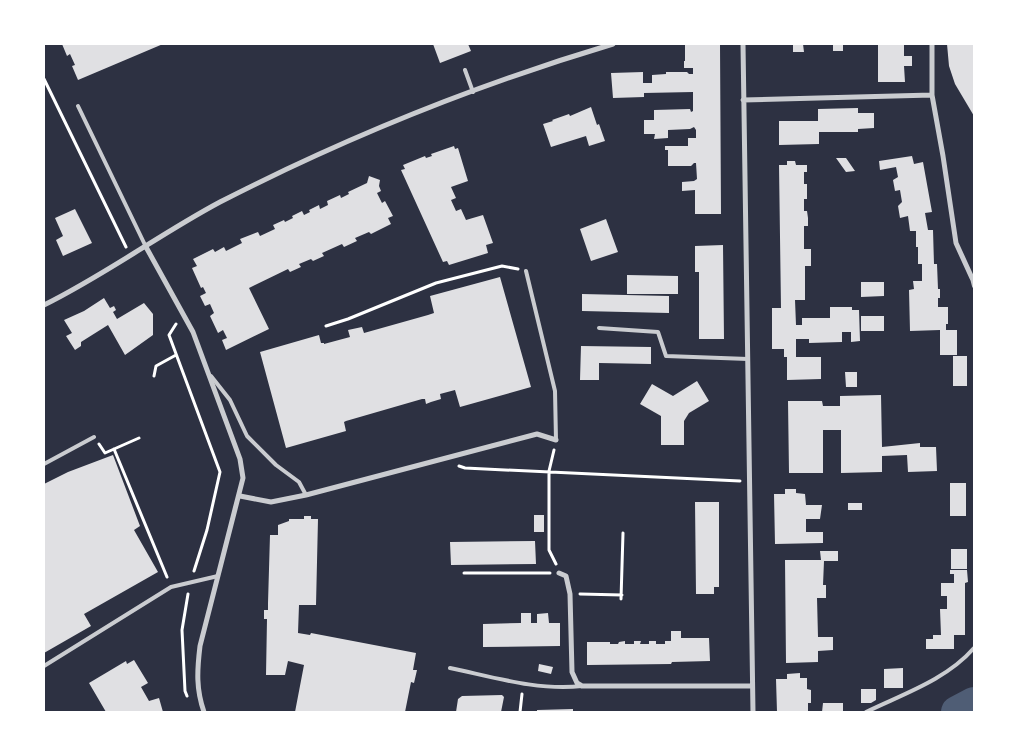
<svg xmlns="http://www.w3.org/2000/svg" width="1018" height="756" font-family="'Zilla Slab',serif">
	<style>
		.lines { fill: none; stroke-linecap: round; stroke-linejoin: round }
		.river { stroke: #4f5d75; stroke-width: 32 }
		.building { fill: #e0e0e3 }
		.path { stroke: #fff; stroke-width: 3 }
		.service { stroke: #caccd0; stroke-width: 4 }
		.minor { stroke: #caccd0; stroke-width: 5 }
	</style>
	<rect width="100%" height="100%" fill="#2d3142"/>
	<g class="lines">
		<path class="river" d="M957,712L974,703"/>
	</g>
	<path class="building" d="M62,44H163L78,80L72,66L75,65L70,54L67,56Z
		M433,44H468L471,51L440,63Z
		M685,44H720L721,214H695V190L682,191V182L694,181L697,179L696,163H694L691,166H668V150H665V146H688V138H696V130L694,127L690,129L668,130V138L654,139L655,134H644V120H654V110L690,109L691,112L693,111V92L644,93V97L613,98L611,73L643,72V83H652V75L666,74V72H687L689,74H693V68H684V61H685Z
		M793,44H803L804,52H793Z
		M833,44H843V51H833Z
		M878,44H904V56H912V66H904L905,82H878Z
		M947,44H974V116L955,84L949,66Z
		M591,107L597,125L599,124L605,141L589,146L586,136L551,147L543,124L553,121L552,120L569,114L570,116Z
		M858,108V113H874V128L858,129V132H819V144L779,145V121H818V109Z
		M454,146L455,149L458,148L468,181L451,187L456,198L451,200L456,211L461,209L466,220L483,215L493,243L486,245L488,253L449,265L447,261L443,262L401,170L405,169L403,165L425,156L426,158L432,156L431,154Z
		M912,156L914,164L923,162L932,212L925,213L928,230H933L934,264H937L938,289H940V298H938V307H948V324H946V330H957V355H940V330L910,331L909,290L914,289L913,281H922V264H918V247H916V231H910L908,216L900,218L898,206L902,202L900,190L895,191L893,180L898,177L896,167L880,170L879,161Z
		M836,158H846L855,171L846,172Z
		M787,161H795L796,165H807V172H804V184H807V199H804V211H807L808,218V226H804V249H811V266H805V300H795L796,325H802V318H830V307H852V310H859L860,341L851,342V332H842V342L809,343V339H796V357H821V379L787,380V357H784V349H772V308H781L779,165H787Z
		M369,176L380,180L379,186L381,191L377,193L382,203L385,201L393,216L388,218L391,224L371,234L369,232L355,238L357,241L344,247L342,244L322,253L324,256L313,261L311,259L299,264L301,267L290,272L288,269L249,288L269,329L226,350L222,340L227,338L223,330L218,333L210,316L214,313L210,304L205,306L200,296L206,293L203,287L201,288L192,268L197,266L193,259L213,249L215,252L224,247L226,251L242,243L240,239L258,232L260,236L275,229L273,225L284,220L285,222L293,218L292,216L302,211L304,215L310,212L309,210L319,205L320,209L328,205L327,201L340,195L341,198L349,194L348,192L367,183Z
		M75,209L92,243L63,256L56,240L63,236L55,218Z
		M606,219L618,252L591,261L580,229Z
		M723,245L724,339H699V272H695V246Z
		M627,275L678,276V294H627Z
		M500,277L531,387L460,407L455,390L440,394L441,399L431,402L426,404L425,399H422L346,421L344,422L346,431L286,448L260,352L319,335L321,343H324V344L350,337L348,330L362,327L364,333L428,315L434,313L430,296Z
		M861,282H884V296L861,297Z
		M582,294L669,296V313L582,311Z
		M104,298L110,308L114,306L116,310L113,312L117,319L144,303L153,314V335L125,355L108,325L81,342V346L75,350L66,336L72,333L64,320L84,311Z
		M861,316H884V331H861Z
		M581,346L651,347V364L599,363V380H580Z
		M953,356H967V386H953Z
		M845,372H857V387H846Z
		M697,381L709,401L689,413L684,421V445H661V416L640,404L652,384L673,396Z
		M881,395L882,447L920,443V447H936L937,471L908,472L907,455L882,456V472L841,473V430H823V473H789L788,401H822L823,406H840V396Z
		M113,455L140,526L134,530L158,572L84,614L91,626L44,653V484L68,472Z
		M950,483H966V516H950Z
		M785,489H796V493L805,494L806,505H822L820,519H806V532H823V543L775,544L774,494H785Z
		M695,502H719V587H714V594H696Z
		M848,503H862V510H848Z
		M534,515H544V532H534Z
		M304,516H311V519H318L316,605H299L298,633L310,635L311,633L416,653L413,670H417L414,683L411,682L405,712H295L304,665L288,661L285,675H266L267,619H264V610H268V603L270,535H278V525L289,521V519H304Z
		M535,541L536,564L451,565L450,542Z
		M951,549H967V569H951Z
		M820,551H838V561H824L823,585H826V598H817L818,637H833V650L818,651V662L786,663L785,560H821Z
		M950,570H967L968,582L965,583V635H954V649H926V639H933V635H941L940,609H947V596H941V583H954V574H950Z
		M521,613H531V623H537V614L548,613L549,623H560V646L483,647V624L521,623Z
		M671,631H681V638H709L710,661L672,662L671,664L587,665V642H610V644H618L619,642L625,641V644H634V641H641L640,644H649V641H656V644H665V641H671Z
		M134,660L148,683L141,687L149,701L159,698L163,712H106L89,683L126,661L127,664Z
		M539,664L553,667L551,674L538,671Z
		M903,668V688H884V669Z
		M800,673V678H807V689L811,690V703H808V712H777L776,679H787V674Z
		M861,689H876V700L871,703H861Z
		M502,695L504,697L501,712H456L458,699L462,696Z
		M823,703H843V712H822Z
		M573,709V712H537V710Z"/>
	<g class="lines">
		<path class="path" d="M44,79L126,247
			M176,324L169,335L220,472L207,530L194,571
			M326,326L348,319L436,283L502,266L518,269
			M154,376L156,366L176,355
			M99,444L105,453L139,438
			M114,449L167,577
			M554,450L549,471V550L556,564
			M459,466L465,468L740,481
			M464,573H550
			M580,594L622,595
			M621,599L623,533
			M187,696L185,691L182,630L188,594
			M520,712L522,694"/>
		<path class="service" d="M465,70L473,92
			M78,106L146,247
			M526,271L555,391L556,440
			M972,278L974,286
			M599,328L658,332L666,356L748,359
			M211,376L230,400L247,436L276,465L299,482L306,495
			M44,464L94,437
			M44,666L171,587L218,576
			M450,668C493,677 538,691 582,686
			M866,712C903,694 946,680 974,648"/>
		<path class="minor" d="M743,44L753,712
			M932,44V95L943,156L956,243L972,278
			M743,100L932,95
			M146,247L193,332L240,459L243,478L200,646C197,671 196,689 204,712
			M44,305C105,275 160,234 220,202C345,138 479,84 613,44
			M240,496L271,502L306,495L537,434L556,440
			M559,573L566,576L570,594L572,672L577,683L582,686H752"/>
	</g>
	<rect width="1018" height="756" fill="none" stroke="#ffffff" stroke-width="90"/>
</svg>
